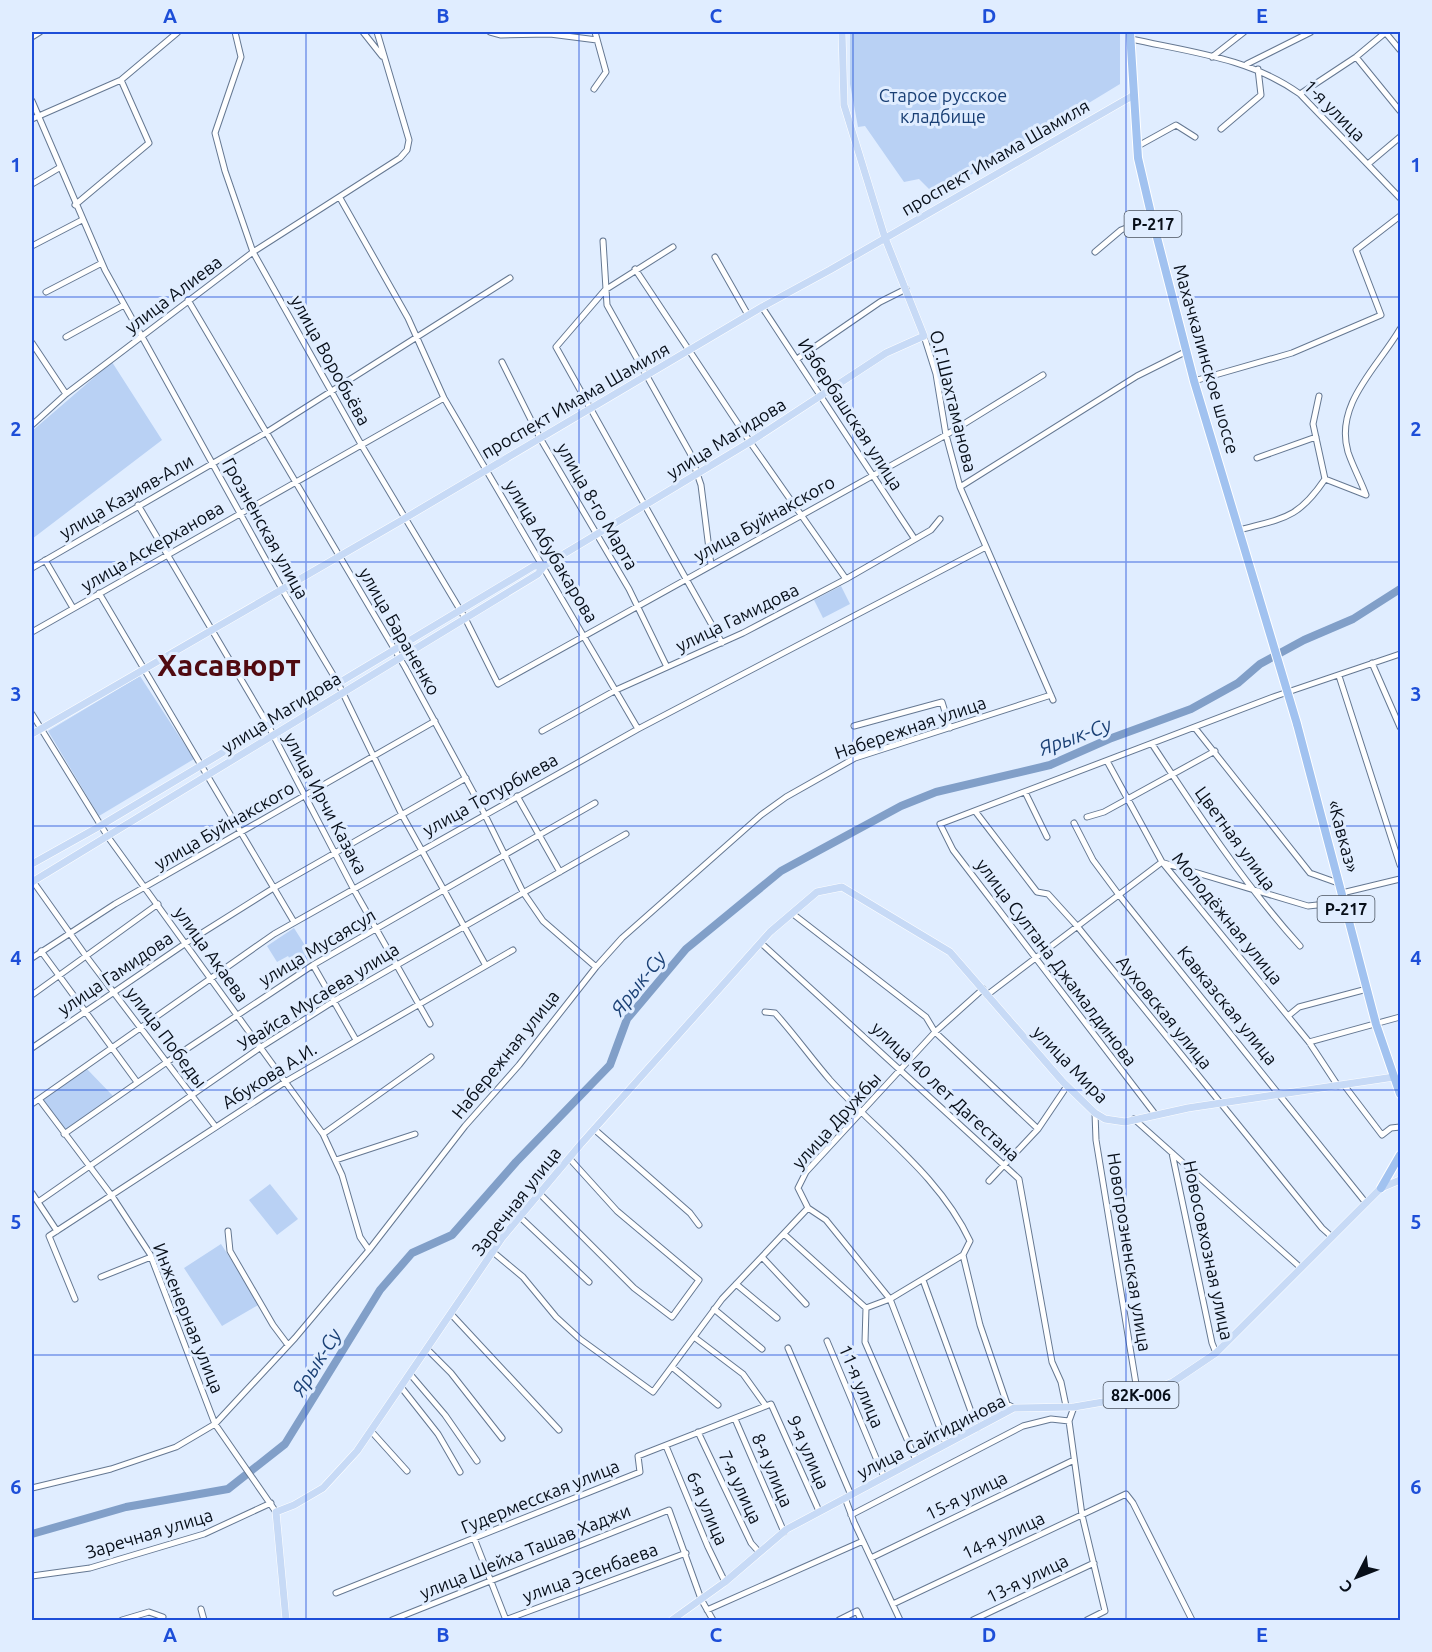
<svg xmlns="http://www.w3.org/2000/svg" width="1432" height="1652" font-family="Ubuntu,sans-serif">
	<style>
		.green { fill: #b9d1f4 }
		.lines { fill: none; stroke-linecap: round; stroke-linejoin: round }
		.river { stroke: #819fc8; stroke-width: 8 }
		.minor-casing { stroke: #657892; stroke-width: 7 }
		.major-casing { stroke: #fff; stroke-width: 8 }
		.highway-casing { stroke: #fff; stroke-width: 10 }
		.minor { stroke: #fff; stroke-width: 5 }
		.major { stroke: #c7daf6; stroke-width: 7 }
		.highway { stroke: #a1c2f0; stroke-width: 8 }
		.highway-bridge-casing { stroke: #fff; stroke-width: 10; stroke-linecap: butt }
		.highway-bridge { stroke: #a1c2f0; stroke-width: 8 }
		.grid { fill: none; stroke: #1d4ed8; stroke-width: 1.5; stroke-opacity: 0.55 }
		.labels { text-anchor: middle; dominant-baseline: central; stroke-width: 6; stroke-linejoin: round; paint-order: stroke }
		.shield { fill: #e0edff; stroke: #49525e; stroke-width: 1.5 }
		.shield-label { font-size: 16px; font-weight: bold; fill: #080f19 }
		.park-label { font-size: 18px; fill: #193f74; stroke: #e0edff }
		.street-label { font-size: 18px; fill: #080f19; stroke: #e0edff }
		.water-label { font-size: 20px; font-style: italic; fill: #1b4176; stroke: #e0edff }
		.town-label { font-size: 30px; font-weight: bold; fill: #500a11; stroke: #e0edff }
		.neatline { fill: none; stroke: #1d4ed8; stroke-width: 2 }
		.grid-label { font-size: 20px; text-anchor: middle; font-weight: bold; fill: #1d4ed8 }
	</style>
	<rect width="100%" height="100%" fill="#e0edff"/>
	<path class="green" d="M850,32H1120V84L936,196L919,179L904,182L865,126L858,127L850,84Z
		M112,362L162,440L32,539V431Z
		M841,586L850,604L823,618L814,600Z
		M140,676L194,759L99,816L48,731Z
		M294,928L313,958L296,969L288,956L277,962L267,946Z
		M86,1068L113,1096L65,1131L43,1099Z
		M270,1184L298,1219L277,1235L249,1200Z
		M221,1244L260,1304L222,1326L184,1268Z"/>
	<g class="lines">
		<path class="river" d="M32,1534L126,1507L228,1489L285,1444L380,1290L412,1253L452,1235L516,1162L610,1065L627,1019L686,949L781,871L901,806L936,792L1050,765L1109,739L1191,709L1238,683L1260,664L1304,640L1353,619L1400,589"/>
		<g class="minor-casing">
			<path id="minor" d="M235,32L241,57L215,133L225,171L253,252L362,446L465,618L498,684L946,435L1043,375
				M363,32L382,56
				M490,32L501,35L550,34L597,40
				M1385,32L1400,50
				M32,37L40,32
				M1131,39C1190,52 1250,58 1300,94L1400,198
				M1212,57L1244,32
				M1356,57L1400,111
				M1247,64L1311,32
				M594,89L606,72L595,32
				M1300,94L1356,57L1386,32
				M32,101L105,270L282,589L338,683L401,813L485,964
				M32,119L121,80L178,32
				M1221,129L1261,95L1258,69
				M1138,146L1176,125L1195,137
				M1368,164L1400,137
				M32,184L59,168
				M340,198L408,318L444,398L638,729
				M75,205L149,143L121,80
				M603,241L607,305L690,453L701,485L711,565
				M32,246L82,220
				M673,247L605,290L556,347L722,643
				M1095,252L1121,230L1152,218
				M715,257L748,315
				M635,269L750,442L846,579
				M46,292L102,263
				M188,300L405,667L479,803L523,892L543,921L596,967
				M762,307L914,538
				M924,336L936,374L946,435L960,487L1053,700
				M66,337L124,305
				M32,343L66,394
				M797,359L880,302L906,289
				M502,362L540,438L629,589L667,667
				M1194,381L1292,353L1381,315L1356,250L1400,216
				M1319,396L1313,424L1325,479
				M32,425L66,394L253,252L400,158L407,150L409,140L377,32
				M1257,458L1316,437
				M960,487L1137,376L1185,352
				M138,505L268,725L353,888L430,1024
				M1239,530C1284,518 1298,519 1325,479L1366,495C1361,481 1353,467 1348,452C1334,404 1378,367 1400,329
				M45,560L73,608
				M32,568L267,432L510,278
				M99,593L294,922
				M32,632L444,398
				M1372,663L1400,727
				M1339,676L1400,865
				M32,714L108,837L323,1134L342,1175L360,1237L369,1250
				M854,726L942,702L950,728
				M1195,728L1310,873L1338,883
				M542,731L616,690L743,633L846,579L931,530L940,519
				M1152,744C1198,814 1244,884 1300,946
				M1107,761L1162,862L1309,1042L1338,1086
				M1025,792L1047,837
				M517,796L560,872
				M975,811L1037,892L1048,894L1077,926L1322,1228L1332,1237
				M1087,817L1104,812L1215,751
				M1074,823L1093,860L1119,895L1366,1203
				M1164,863L1308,906L1345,902
				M32,880L86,956L215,1126
				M1342,893L1400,879
				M793,914L926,1017L935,1032L1038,1129
				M761,943L1019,1179L1052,1362L1061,1382L1066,1406
				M41,951L137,1082
				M32,958L115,904L435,721
				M313,965L356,1040
				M32,995L158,904
				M987,995L1162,862
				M765,1012L775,1013C794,1034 811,1058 830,1080C878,1133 939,1175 970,1241L963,1255L980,1325L1007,1404L1014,1408
				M1288,1016L1299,1007L1367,989
				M1309,1042L1400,1017
				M32,1048L186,943L272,889L466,778
				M1344,1085L1382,1135L1391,1128L1400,1127
				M39,1099L112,1196L150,1254L215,1424L276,1512
				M32,1104L274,934L638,729L986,547
				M1095,1113L1096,1140L1138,1396
				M1155,1114L953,850L940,824L1276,696L1400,654
				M1134,1119L1301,1268
				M594,1129L690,1213L699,1225
				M64,1134L167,1062L313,965L595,803
				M323,1134L431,1057
				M1172,1153L1212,1343L1216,1353
				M336,1160L415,1134
				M989,1181L1038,1129L1067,1086
				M32,1193L57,1231
				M540,1194L634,1288L672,1317L699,1280L617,1211L569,1158
				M38,1202L261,1047L334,1001L626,834
				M808,1208L826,1220L890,1299L946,1444
				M520,1217L589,1282
				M228,1231L230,1251L273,1325L288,1345
				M784,1234L866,1308L890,1299L963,1255
				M493,1252L523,1277L556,1317L580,1339L653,1392L722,1299L808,1208L798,1188L806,1172L935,1032L983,989
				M762,1257L806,1304
				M101,1277L151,1257
				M923,1280L977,1428
				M736,1284L777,1318
				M75,1299L49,1236L285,1082L513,950
				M866,1308L865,1342L916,1460
				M714,1309L762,1349
				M451,1314L559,1430
				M694,1337L743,1374L766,1406
				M827,1341L884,1477
				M788,1348L851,1495
				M427,1349L451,1373L502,1438
				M672,1367L718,1405
				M410,1374L445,1415L477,1461
				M401,1387L438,1434L460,1472
				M1074,1407L1069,1421L1082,1515L1105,1611L1087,1620
				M735,1419L784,1532
				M371,1431L407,1471
				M698,1432L751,1543L759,1552
				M666,1446L708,1547L725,1582
				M32,1488L111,1469L176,1447L215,1424L295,1338L369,1250L465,1126L519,1065L596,967L622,938L761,815L786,797L855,758L1051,695
				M845,1498L854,1522L900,1620
				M851,1515L1023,1426L1051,1419L1069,1421
				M474,1538L506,1620
				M871,1558L1074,1460
				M32,1576L90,1568L204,1534L271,1503
				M336,1593L640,1472L638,1456L771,1404L819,1511
				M893,1604L1126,1494L1133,1503L1192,1620
				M201,1609L204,1620
				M707,1610L863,1541
				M122,1620L149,1612L163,1617
				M392,1620L669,1510L701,1599L713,1620
				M505,1620L686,1553
				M839,1620L857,1611L861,1620
				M973,1620L1094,1563"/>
		</g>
		<g class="major-casing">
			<path id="major" d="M32,734L402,520L762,307L830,270L1134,95
				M32,864L100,826L534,566H544
				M32,882L538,574L544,566L750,442L886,353L924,336L885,238L844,105L842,32
				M286,1620L276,1512L294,1505L323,1488L357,1451L502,1238L580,1145L770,932L817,892L842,887L950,952L1063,1082L1095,1113L1105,1119L1125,1122L1188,1108L1394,1077
				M672,1620L725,1582L787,1529L1014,1408L1074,1407L1138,1396L1173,1382L1216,1353L1381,1188L1400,1180"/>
		</g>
		<g class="highway-casing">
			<path id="highway" d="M1130,32L1138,158L1152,218L1194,381L1255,584
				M1297,724L1376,1024L1400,1094
				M1381,1188L1400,1155"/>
		</g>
		<use href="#minor" class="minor"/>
		<use href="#major" class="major"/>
		<use href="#highway" class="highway"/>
		<g class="highway-bridge-casing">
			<path id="highway-bridge" d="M1255,584L1297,724"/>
		</g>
		<use href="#highway-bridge" class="highway-bridge"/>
	</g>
	<path class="grid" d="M306,32V1620M579,32V1620M853,32V1620M1126,32V1620M32,297H1400M32,562H1400M32,826H1400M32,1090H1400M32,1355H1400"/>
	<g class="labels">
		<g class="shield">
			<rect x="1124.5" y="211" width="57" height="26" rx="4.5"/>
			<rect x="1317.5" y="896" width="57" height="26" rx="4.5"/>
			<rect x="1103.5" y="1382" width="75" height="26" rx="4.5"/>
		</g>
		<g class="shield-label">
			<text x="1153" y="224">Р-217</text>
			<text x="1346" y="909">Р-217</text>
			<text x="1141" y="1395">82К-006</text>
		</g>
		<g class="park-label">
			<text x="943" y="95">Старое русское<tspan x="943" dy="21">кладбище</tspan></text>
		</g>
		<g class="street-label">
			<text transform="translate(1335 110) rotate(45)">1-я улица</text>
			<text transform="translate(995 157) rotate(-30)">проспект Имама Шамиля</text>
			<text transform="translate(173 294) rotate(-37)">улица Алиева</text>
			<text transform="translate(1207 359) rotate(74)">Махачкалинское шоссе</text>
			<text transform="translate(331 360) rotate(61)">улица Воробьёва</text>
			<text transform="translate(575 400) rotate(-30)">проспект Имама Шамиля</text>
			<text transform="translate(954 401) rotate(76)">О.Г.Шахтаманова</text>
			<text transform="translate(851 414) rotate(57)">Избербашская улица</text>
			<text transform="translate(726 438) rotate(-32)">улица Магидова</text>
			<text transform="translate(126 496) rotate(-30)">улица Казияв-Али</text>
			<text transform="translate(598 506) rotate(60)">улица 8-го Марта</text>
			<text transform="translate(764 518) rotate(-29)">улица Буйнакского</text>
			<text transform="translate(266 528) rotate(61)">Грозненская улица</text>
			<text transform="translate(152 546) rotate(-30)">улица Аскерханова</text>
			<text transform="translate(552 551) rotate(59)">улица Абубакарова</text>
			<text transform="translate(737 617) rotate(-26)">улица Гамидова</text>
			<text transform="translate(400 631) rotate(60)">улица Бараненко</text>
			<text transform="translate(281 712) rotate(-32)">улица Магидова</text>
			<text transform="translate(910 727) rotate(-19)">Набережная улица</text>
			<text transform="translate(490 794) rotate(-29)">улица Тотурбиева</text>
			<text transform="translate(326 803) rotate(62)">улица Ирчи Казака</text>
			<text transform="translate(224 825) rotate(-30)">улица Буйнакского</text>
			<text transform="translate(1344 836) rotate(75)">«Кавказ»</text>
			<text transform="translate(1236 838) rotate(54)">Цветная улица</text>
			<text transform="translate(1228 918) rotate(51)">Молодёжная улица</text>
			<text transform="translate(317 947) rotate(-31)">улица Мусаясул</text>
			<text transform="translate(212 954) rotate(54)">улица Акаева</text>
			<text transform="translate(1057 962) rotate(53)">улица Султана Джамалдинова</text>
			<text transform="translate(115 973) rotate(-34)">улица Гамидова</text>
			<text transform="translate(318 996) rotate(-32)">Увайса Мусаева улица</text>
			<text transform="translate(1228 1005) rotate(51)">Кавказская улица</text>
			<text transform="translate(1165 1012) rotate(51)">Ауховская улица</text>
			<text transform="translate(167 1037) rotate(53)">улица Победы</text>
			<text transform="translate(505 1054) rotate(-51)">Набережная улица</text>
			<text transform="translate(1071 1064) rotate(46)">улица Мира</text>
			<text transform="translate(269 1075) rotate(-32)">Абукова А.И.</text>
			<text transform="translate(946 1091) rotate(43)">улица 40 лет Дагестана</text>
			<text transform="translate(836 1120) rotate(-48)">улица Дружбы</text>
			<text transform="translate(516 1201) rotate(-52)">Заречная улица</text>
			<text transform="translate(1209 1250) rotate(78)">Новосовхозная улица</text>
			<text transform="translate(1130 1252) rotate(81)">Новогрозненская улица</text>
			<text transform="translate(189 1318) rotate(68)">Инженерная улица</text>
			<text transform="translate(862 1386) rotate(67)">11-я улица</text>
			<text transform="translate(931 1436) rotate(-27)">улица Сайгидинова</text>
			<text transform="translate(809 1452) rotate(66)">9-я улица</text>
			<text transform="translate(773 1470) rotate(67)">8-я улица</text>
			<text transform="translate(741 1487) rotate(65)">7-я улица</text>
			<text transform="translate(966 1495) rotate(-26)">15-я улица</text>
			<text transform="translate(540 1496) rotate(-22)">Гудермесская улица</text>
			<text transform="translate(708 1508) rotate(67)">6-я улица</text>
			<text transform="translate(149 1533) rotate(-17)">Заречная улица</text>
			<text transform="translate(1003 1535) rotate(-25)">14-я улица</text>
			<text transform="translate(525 1551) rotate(-22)">улица Шейха Ташав Хаджи</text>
			<text transform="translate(590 1572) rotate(-20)">улица Эсенбаева</text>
			<text transform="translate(1027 1578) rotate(-26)">13-я улица</text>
		</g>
		<g class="water-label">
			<text transform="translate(1075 736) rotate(-20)">Ярык-Су</text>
			<text transform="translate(638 983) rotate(-52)">Ярык-Су</text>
			<text transform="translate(316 1362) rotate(-58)">Ярык-Су</text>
		</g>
		<g class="town-label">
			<text x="229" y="665">Хасавюрт</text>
		</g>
	</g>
	<rect width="1432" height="1652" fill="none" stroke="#e0edff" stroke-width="66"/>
	<g transform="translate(1357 1577) rotate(228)" stroke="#e0edff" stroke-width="4.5" paint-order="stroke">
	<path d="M0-4.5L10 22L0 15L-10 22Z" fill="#080f19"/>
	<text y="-9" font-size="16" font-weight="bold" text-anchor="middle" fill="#080f19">С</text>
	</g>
	<rect x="33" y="33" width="1366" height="1586" class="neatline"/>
	<g class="grid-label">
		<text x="170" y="23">A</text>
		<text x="443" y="23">B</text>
		<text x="716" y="23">C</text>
		<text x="989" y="23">D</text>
		<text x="1262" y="23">E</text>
		<text x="16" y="172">1</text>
		<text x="1416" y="172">1</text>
		<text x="16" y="436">2</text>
		<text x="1416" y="436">2</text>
		<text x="16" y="701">3</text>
		<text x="1416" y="701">3</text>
		<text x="16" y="965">4</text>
		<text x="1416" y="965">4</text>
		<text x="16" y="1229">5</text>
		<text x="1416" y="1229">5</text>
		<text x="16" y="1494">6</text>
		<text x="1416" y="1494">6</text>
		<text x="170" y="1642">A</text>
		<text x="443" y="1642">B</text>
		<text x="716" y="1642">C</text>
		<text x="989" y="1642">D</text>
		<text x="1262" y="1642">E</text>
	</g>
</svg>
